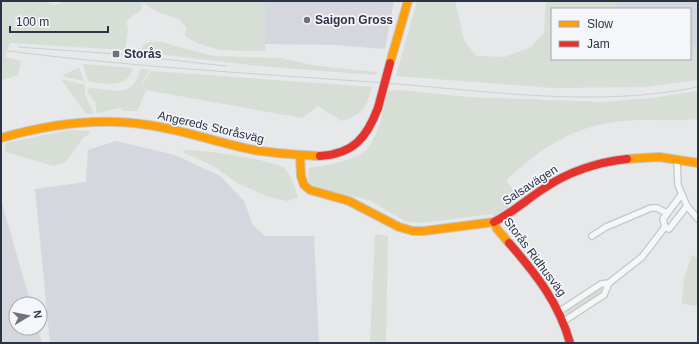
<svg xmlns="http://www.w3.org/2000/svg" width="699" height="344" font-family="Helvetica,sans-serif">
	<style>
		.built { fill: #d4d7dd }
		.green { fill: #d6ded6 }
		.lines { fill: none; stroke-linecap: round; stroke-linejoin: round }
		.street-casing { stroke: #c4c6c8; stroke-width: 8 }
		.slow-casing { stroke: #c4c6c8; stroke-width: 10 }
		.jam-casing { stroke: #c4c6c8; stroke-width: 10 }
		.street { stroke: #f5f6f7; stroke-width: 5.5 }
		.slow { stroke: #ff9f0a; stroke-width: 8 }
		.jam { stroke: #e5322d; stroke-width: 8 }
		.tram { stroke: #cecfd2; stroke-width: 1 }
		.jam-bridge-casing { stroke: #c4c6c8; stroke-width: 10; stroke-linecap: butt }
		.jam-bridge { stroke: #e5322d; stroke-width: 8 }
		.poi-dot { fill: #6c737f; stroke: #f4f6f9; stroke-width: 1.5 }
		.labels { text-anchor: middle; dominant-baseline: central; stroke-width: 3.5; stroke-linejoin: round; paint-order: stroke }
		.poi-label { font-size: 12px; font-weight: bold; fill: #2b3445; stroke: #f4f6f9; text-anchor: start }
		.street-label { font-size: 12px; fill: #2b3445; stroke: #f4f6f9 }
	</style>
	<rect width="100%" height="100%" fill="#e6e8ea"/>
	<path class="built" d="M265,1H394L385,49L336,45L265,44Z
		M617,1H698V46H690V9H655V8L617,9Z
		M116,141L175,155L220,176L244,201L253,225L265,236H314L319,343H50L35,189L86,182L88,150Z
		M1,200L31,304H16V328H38L42,343H1Z"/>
	<path class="green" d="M1,1H42L55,5L65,1H265V51C235,51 211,53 185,36L186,27L179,19L157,12L143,3L141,10L126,21L128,29L125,50L10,43L5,57L21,61L18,75L2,80L1,83Z
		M417,1H455L464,40L476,56L505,57L531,47L544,33L546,1H617V9H552V59H690V46H698V80L646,87L553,88L396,76Z
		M149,42H162L197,52L216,56L280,58L317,66L377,72L376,75L259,66L142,52L143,46Z
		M83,64L132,68C130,89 103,84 88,81Z
		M79,67L84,81L62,76Z
		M140,69L150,70L143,80L142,88L146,91L137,111H123L121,108C114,108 105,112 97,113L95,102L87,91L89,88C112,89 133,100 140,69Z
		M151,71L372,87C366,109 363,114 341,121L318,106L302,118L146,90L142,88L144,81Z
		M61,79L85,85V95L94,114H86Z
		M399,90L468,97L602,102L652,98L698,91V119C671,122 642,118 615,122C569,128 542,149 508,178L507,182L519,197L494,218L492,214L421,223L405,221L369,200L315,188L308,180L309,168C324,166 356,161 367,149C380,133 383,110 388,91Z
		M69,130L89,131L90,134L83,138L66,162L54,166L5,152L6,143Z
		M184,150C200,149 273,160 284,168C291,174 296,189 298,198L287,201L269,197L237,183L215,167L183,152Z
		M375,234L388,236L386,343H370Z
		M692,255L698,259V306L682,304L684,278Z
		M604,286L603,293L569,315H566L565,310L596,289Z"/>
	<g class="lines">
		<g class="street-casing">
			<path id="street" d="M687,206L698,219
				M665,227L663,219L681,195
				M592,236L606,227L651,208H657L667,213
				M609,283L642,257L665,227L669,229L687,206L678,185L677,159
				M560,311L601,284L609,283L604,295L564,321"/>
		</g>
		<g class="slow-casing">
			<path id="slow" d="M390,63L408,1
				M1,138C49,124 98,117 148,125C184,130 218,143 254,150C276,154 299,155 320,156
				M300,155L301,176L304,185L310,190L349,201L399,227L413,231H424L494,222L497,229L509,243
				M627,159L659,157L698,163"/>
		</g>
		<g class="jam-casing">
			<path id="jam" d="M320,156C354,154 367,137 378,108
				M494,222C512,213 526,200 543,189C567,172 598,162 627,159
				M509,243C536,274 559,303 570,343"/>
		</g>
		<use href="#street" class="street"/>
		<use href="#slow" class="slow"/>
		<use href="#jam" class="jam"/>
		<path class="tram" d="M19,47L116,54L226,66
			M8,51C133,67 260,74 386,83C488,91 596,108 698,87"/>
		<g class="jam-bridge-casing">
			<path id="jam-bridge" d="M378,108L390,63"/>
		</g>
		<use href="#jam-bridge" class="jam-bridge"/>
	</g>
	<g class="poi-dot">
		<circle cx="307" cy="20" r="4"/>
		<rect x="112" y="50" width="8" height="8" rx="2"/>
	</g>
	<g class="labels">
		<g class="poi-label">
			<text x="315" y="20">Saigon Gross</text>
			<text x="124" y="54">Storås</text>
		</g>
		<g class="street-label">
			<text transform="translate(211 127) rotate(13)">Angereds Storåsväg</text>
			<text transform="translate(530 185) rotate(-33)">Salsavägen</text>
			<text transform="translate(535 257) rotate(53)">Storås Ridhusväg</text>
		</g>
	</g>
	<rect width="699" height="344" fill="none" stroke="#2b3445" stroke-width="4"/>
	<rect x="551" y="8" width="140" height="52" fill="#f4f6f9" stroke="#a4a8b1"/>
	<rect x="559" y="21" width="20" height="6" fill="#ff9f0a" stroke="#a4a8b1"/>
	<text x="587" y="28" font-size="12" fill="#2b3445">Slow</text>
	<rect x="559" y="41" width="20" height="6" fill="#e5322d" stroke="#a4a8b1"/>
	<text x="587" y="48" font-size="12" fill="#2b3445">Jam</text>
	<g transform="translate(28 316) rotate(80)"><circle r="19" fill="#f4f6f9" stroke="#a4a8b1"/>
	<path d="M0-3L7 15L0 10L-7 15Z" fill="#6c737f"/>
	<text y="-6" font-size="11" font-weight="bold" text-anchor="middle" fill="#2b3445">N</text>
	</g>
	<path d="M10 26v6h98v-6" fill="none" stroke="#2b3445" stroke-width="2"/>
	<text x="16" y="26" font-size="12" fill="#2b3445" stroke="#f4f6f9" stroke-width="3" paint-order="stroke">100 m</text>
</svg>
